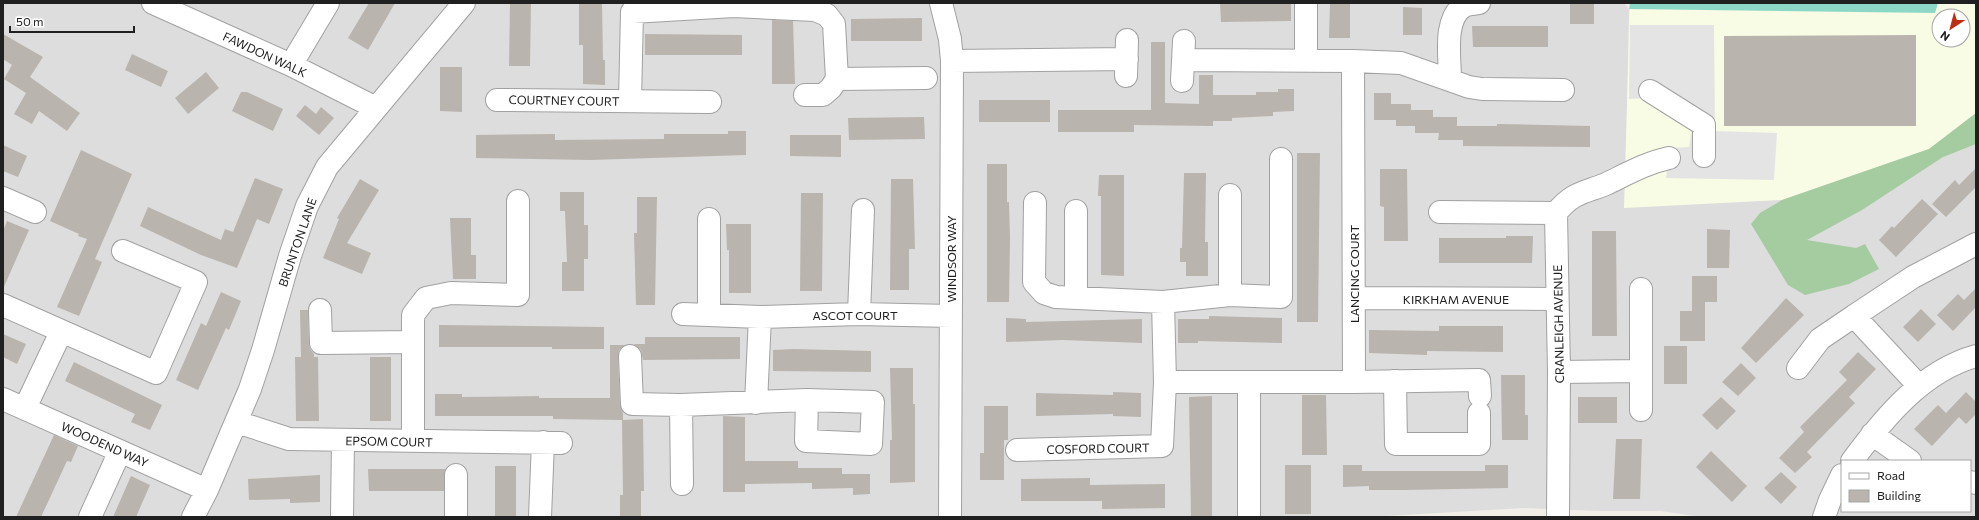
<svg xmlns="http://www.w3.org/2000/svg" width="1979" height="520" font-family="Commissioner,sans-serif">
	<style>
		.residential { fill: #dedddd; fill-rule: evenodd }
		.education { fill: #f8fce4; fill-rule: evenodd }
		.forest { fill: #a5cba0 }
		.pitch { fill: #8dd7c7 }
		.parking { fill: #e4e4e4 }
		.building { fill: #b9b4ad }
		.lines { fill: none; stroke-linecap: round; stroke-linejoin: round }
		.minor-casing { stroke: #a1a1a1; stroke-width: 24 }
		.minor { stroke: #fff; stroke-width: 22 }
		.labels { text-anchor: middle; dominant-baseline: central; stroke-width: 3; stroke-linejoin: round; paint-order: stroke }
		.street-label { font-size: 12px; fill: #202020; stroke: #fff }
	</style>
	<rect width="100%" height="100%" fill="#f0eee7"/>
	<path class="residential" d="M3,3H1624L1629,9L1625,208L1929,149L1976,113V517H1701L1661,511H1600L1523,508L1369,517H3ZM1842,461H1970V511H1842Z"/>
	<path class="education" d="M1630,3H1976V113L1929,149L1782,200L1624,208ZM1939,16H1963V40H1939Z"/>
	<path class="forest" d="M1976,113V144L1943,157L1862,210L1807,240L1856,248L1865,244L1879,269L1849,284L1805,295L1788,285L1751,224L1760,213L1782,200L1929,149Z"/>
	<path class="pitch" d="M1630,3H1938L1935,13L1629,9Z"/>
	<path class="parking" d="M1630,25H1714L1715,131L1777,133L1774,180L1666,178L1670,148L1689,147L1692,128L1648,98L1629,99Z"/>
	<path class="building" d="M369,3H395L368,50L348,38Z
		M510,3H531L530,66H509Z
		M579,3H602L603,60H605V85L583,84V45H579Z
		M1220,3H1291V21L1221,22Z
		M1330,3H1350V38H1329Z
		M1570,3H1594V24H1570Z
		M1403,7L1422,8V35H1403Z
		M922,18V41H851V19Z
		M772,20L793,21L795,84H772Z
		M1472,26H1548V47H1473Z
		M3,34L43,57L30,77L80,113L67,131L39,111L32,124L14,114L26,93L4,79L12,65L3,59Z
		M645,34L742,35V55H645Z
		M1916,35V126H1724V36Z
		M1151,42H1165V103L1199,104V75H1213V95H1256V92H1278V89H1294V111L1273,112V116L1232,118V121H1213V126L1134,125V132H1058V110H1151Z
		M132,54L168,71L161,87L125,70Z
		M440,67H462V112L440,111Z
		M206,72L219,88L188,114L175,98Z
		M241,92H247L283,109L273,131L232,111Z
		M1374,93H1391V104H1411V110H1433V117H1457V126H1497V124L1590,126V147L1463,146V140H1438L1439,133H1415V126H1396V120H1374Z
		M979,100H1050V122H979Z
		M305,105L316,114L321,107L334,118L319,135L296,116Z
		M924,117L925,139L849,140L848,118Z
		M728,131H746V155L590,160L476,158V135L555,134V140L664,139V134H728Z
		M790,135H841V157L790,156Z
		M3,145L27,156L18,177L3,171Z
		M81,150L132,174L95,259L102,262L79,316L57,307L87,239L78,236L79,234L50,221Z
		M1297,153H1320L1318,322H1297Z
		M987,164H1007V202H1009L1010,238L1009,302H987Z
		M1976,168V187L1946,217L1932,204L1955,180L1959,185Z
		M1380,169H1407L1408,241H1384V207L1380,206Z
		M1184,173H1206L1205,242H1208V276H1186V262H1180V248H1182Z
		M1099,175H1124V276L1101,275V196H1098Z
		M255,178L283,189L269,224L257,219L237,268L201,255L140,226L148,207L221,240L225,229L233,232Z
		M360,179L379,190L347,243L371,253L362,274L323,258L339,219L337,218Z
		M891,179H913L915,249H909V290H890Z
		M560,192H584V225H588V259H584V291H562V262H567L565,211H560Z
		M801,193H823L822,291H800Z
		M637,197H657L655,305H636L634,233H637Z
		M1922,199L1938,214L1896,257L1879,240L1892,226L1894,228Z
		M450,218H471V255H476V279H453Z
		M7,221L29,230L3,289V231Z
		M726,224H751V293H729V250H727Z
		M1707,229L1730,230L1729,268H1707Z
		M1592,231H1616L1617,336H1592Z
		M1506,236H1533L1532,263H1439V238H1506Z
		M1692,276H1717V302H1705V341H1680V311H1692Z
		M1976,288V307L1953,331L1937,315L1958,294L1964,300Z
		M221,292L241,301L229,330L226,328L198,390L176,380L201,323L206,326Z
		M1786,298L1804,315L1756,363L1741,348Z
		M1921,309L1936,324L1918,342L1903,327Z
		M300,310H308L309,344L310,349L314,354V357H318L319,421H296L295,357H301Z
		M1209,316L1282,318V343L1198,341V343H1178V319H1209Z
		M1006,318L1026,319V322L1142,319V343L1063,340L1006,342Z
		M439,325L604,327V349H552V347H439Z
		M1439,326H1503V352L1427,351V355L1369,353V330L1439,331Z
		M3,334L26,344L17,364L3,357Z
		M645,337H740V359L643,360L641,350L634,344H645Z
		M610,345H626L619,350L618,357L620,405L623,413V420L643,419L644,491H641V517H620V495H623L622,420L553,419V416H435V394H462V397L539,396V398H610Z
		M1664,346H1687V384H1664Z
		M794,349L871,351V372L773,371V350Z
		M1858,352L1876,369L1849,397L1855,403L1807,452L1812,457L1795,473L1779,458L1804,432L1800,427L1847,380L1839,372Z
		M370,357H391V421H370Z
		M74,362L162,405L150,430L131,422L135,414L65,381Z
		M1741,363L1756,378L1738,396L1722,382Z
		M890,368H913V404H915V482L890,483V440H892Z
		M1501,375H1525V415H1528V440H1502Z
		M1113,392L1141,393V417L1113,416V414L1036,416V393L1113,395Z
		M1966,392L1976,402V414L1966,424L1959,417L1932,446L1914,429L1938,405L1946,413Z
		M1302,395H1326L1327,455H1302Z
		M1212,396V517H1191L1189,397Z
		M1578,397H1617V423H1578Z
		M1721,397L1736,411L1717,430L1702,415Z
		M984,406H1008V440H1004V480H980V453H984Z
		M723,416L745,417V461H798V468H842V474H870V494L853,495V488L812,489V483L745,484V492H723Z
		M54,435L78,446L71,462L67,461L41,517H16Z
		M1616,439H1642L1640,499H1613Z
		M1711,451L1747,486L1732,502L1696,467Z
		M1285,465H1311V514H1285Z
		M1343,465H1362V471H1485V465H1508V488L1405,490H1369V486L1343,487Z
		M495,466H516V517H495Z
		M368,469H445L444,491H369Z
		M1781,472L1797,487L1781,504L1764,488Z
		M320,475V502L290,503V499L249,500L248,479Z
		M131,476L150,485L136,517H113Z
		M1090,478V485L1165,484V508L1102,509V501H1021V479Z"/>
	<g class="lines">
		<g class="minor-casing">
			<path id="minor" d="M153,3L291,65L376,108
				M941,3L950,39L952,61L950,517
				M1306,3V60
				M1183,60L1353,61L1354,382H1249
				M952,61L1127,59
				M1353,61L1401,63L1469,87L1482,89L1563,90
				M291,65L328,3
				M1126,76L1127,40
				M837,79L926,78
				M1450,79C1450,58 1443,18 1464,6C1468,4 1474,4 1479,3
				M1182,81L1184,41
				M1650,91L1704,125V156
				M497,100L710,102
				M630,101L632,12L734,6L815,10L827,15L834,24L837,79L831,88L823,95H805
				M1230,195V295
				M3,198L35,212
				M1035,203L1034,282L1044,293L1056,297L1163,302L1230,295L1281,297V159
				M1440,212L1556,213
				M709,219V315
				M1076,297V211
				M1354,298L1557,299
				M3,305L156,373L196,282L123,251
				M320,310L321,343L413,342
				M683,314L760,317L756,403
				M859,314L863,210
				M1854,316L1913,277L1976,244
				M760,317L859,314L951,316
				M630,356L632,404L681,405
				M1798,368L1820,339L1854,316L1919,386
				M1559,372L1641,371V289
				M1395,381L1396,444H1479V413
				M1165,382H1249V517
				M1354,382L1479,380L1480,396
				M3,399L207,490
				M25,408L61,332
				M1641,410V371
				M237,422L289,439L561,443
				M1872,434L1910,461
				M413,441V315L426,298L451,293L518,295V201
				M1017,450L1162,446L1165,382L1163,302
				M1852,461C1884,418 1922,371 1976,356
				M1970,482L1976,483
				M682,484L681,405L807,400L873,402L871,444L806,441L807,400
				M90,517L120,451
				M193,517L207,490L250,389L263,350L290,256L307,206L327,167L464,3
				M342,517L343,440
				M456,517V475
				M540,517L543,442
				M1558,517L1559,372L1556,213C1573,192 1584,193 1606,184C1627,174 1646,163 1669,158
				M1824,517L1830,500L1842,475"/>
		</g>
		<use href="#minor" class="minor"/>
	</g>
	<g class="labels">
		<g class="street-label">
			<text transform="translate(265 54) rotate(25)">FAWDON WALK</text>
			<text transform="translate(564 100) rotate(1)">COURTNEY COURT</text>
			<text transform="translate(297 242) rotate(-71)">BRUNTON LANE</text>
			<text transform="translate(951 259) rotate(-90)">WINDSOR WAY</text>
			<text transform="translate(1354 274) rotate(-90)">LANCING COURT</text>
			<text x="1456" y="299">KIRKHAM AVENUE</text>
			<text x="855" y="315">ASCOT COURT</text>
			<text transform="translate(1558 324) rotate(-91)">CRANLEIGH AVENUE</text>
			<text transform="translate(389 441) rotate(1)">EPSOM COURT</text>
			<text transform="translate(105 444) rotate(24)">WOODEND WAY</text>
			<text transform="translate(1098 448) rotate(-1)">COSFORD COURT</text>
		</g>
	</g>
	<rect width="1979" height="520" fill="none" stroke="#202020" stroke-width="8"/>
	<rect x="1841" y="460" width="130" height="52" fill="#ffffff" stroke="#a6a6a6"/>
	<rect x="1849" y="473" width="20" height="6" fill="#ffffff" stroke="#a6a6a6"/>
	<text x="1877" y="480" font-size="12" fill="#202020">Road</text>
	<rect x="1849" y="490" width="20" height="12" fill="#b9b4ad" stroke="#a6a6a6"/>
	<text x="1877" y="500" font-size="12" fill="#202020">Building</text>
	<g transform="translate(1951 28) rotate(216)"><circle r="19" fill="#ffffff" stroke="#a6a6a6"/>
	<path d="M0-3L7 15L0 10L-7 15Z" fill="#bd2f13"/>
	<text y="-6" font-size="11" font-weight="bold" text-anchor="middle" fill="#202020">N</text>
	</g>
	<path d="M10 26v6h124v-6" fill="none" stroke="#202020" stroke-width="2"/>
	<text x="16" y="26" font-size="12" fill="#202020" stroke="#ffffff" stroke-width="3" paint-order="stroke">50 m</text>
</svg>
